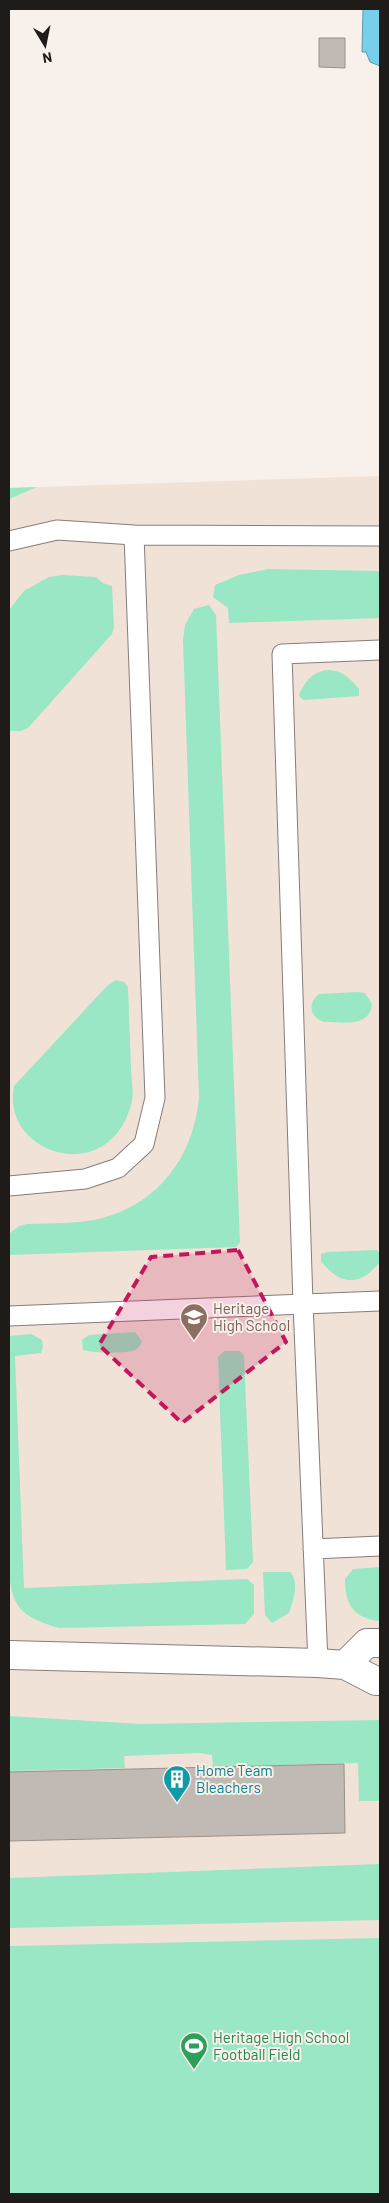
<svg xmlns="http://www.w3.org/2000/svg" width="389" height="2203" font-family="Barlow,sans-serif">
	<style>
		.built { fill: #f1e2d7 }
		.green { fill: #99e7c4 }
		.water { fill: #78cfeb; stroke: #5d99ac }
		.building { fill: #c1b9b3; stroke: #98918b }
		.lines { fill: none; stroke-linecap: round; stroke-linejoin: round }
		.service-casing { stroke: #857e79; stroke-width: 21 }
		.minor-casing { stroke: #857e79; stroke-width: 30 }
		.service { stroke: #fff; stroke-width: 19 }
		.minor { stroke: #fff; stroke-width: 28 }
		.marked { fill: #c2185b; fill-opacity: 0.2; stroke: #c2185b; stroke-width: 4; stroke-dasharray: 10 6; stroke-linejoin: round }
		.labels { text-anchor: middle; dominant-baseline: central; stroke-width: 4; stroke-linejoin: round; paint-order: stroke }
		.education-label { font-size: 15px; fill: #785e54; stroke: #f8f0ea; text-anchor: start }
		.culture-label { font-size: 15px; fill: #0d838f; stroke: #f8f0ea; text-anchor: start }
		.leisure-label { font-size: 15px; fill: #27864d; stroke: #f8f0ea; text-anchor: start }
	</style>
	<rect width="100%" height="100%" fill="#f8f0ea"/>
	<path class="built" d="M380,476V2194H9V488Z"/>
	<path class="green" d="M37,487L9,499V488Z
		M268,569L380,571V618L229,623L228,608L213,597L215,585L239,575Z
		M62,575L96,577L103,583L112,586L114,627L112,634L28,728L21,731H9V610L24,591L49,577Z
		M209,605L216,615L240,1242L236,1247L9,1255V1234L19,1226L27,1224C50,1223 76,1224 99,1219C159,1204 193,1157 199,1098L183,640L185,625L194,609Z
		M326,670C342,670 349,677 359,689V696L304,700L301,698L299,695C304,682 312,673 326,670Z
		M116,980L124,982L128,987C129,1014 130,1040 131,1067C131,1078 134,1091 132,1101C111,1190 0,1155 14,1086L107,986Z
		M358,992L365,993L372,1004C370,1028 342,1022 324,1022C310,1017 307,1004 319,994Z
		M377,1250L380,1253V1262C359,1287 341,1286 321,1261V1254L328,1252Z
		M135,1332L142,1341C141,1345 139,1348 135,1350C126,1354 92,1353 83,1350L82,1340L89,1335Z
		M31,1334L42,1340L43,1346L41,1353L15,1356L24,1588L247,1579L254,1585V1614L245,1624L59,1628C20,1617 10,1606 9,1565V1336Z
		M224,1351H240L244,1356L253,1562L247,1569L226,1570L218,1357Z
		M380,1567V1621H378C352,1617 345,1603 345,1579L353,1569Z
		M263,1572H290C300,1582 293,1601 289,1613L272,1623L265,1615Z
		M9,1716L141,1724L380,1720V1801H359L358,1763L213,1767L212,1755L199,1753L124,1756L125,1768L9,1771Z
		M380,1864V1920L9,1928V1878Z
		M380,1938V2194H9V1946Z"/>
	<path class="water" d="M363,9H380V66L370,62L366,52H362Z"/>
	<path class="building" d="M319,38H345V68L319,67Z
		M344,1764L345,1833L9,1841V1772Z"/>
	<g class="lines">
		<g class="service-casing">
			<path id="service" d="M9,541L57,530L134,535L380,536
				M9,1186L85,1179L118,1168L144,1144L155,1098L134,535
				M9,1316L380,1301
				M313,1549L380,1546
				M318,1663L303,1303L282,654L380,650"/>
		</g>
		<g class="minor-casing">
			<path id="minor" d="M9,1655L318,1663L345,1665L376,1681H380
				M345,1665L367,1643H380"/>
		</g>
		<use href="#service" class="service"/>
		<use href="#minor" class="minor"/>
	</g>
	<path class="marked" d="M238,1250L286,1342L182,1423L99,1345L151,1257Z"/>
	<defs>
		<g id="school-pin" transform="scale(1.4375)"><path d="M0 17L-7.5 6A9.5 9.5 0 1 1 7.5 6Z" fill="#8d6e63" stroke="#f8f0ea"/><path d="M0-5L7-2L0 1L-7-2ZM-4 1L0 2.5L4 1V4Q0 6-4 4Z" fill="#fff"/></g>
		<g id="building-pin" transform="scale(1.4375)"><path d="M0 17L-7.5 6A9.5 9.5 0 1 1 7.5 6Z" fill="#0f9aa8" stroke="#f8f0ea"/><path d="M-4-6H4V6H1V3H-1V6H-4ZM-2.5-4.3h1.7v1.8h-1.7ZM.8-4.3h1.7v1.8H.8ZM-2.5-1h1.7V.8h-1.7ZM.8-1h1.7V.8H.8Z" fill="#fff"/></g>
		<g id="stadium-pin" transform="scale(1.4375)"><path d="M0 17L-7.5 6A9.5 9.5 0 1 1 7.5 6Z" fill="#2e9e5b" stroke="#f8f0ea"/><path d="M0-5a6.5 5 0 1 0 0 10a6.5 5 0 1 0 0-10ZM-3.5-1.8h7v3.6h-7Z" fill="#fff"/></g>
	</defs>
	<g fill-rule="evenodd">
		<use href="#school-pin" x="194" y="1317"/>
		<use href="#building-pin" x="177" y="1779"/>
		<use href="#stadium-pin" x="194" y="2046"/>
	</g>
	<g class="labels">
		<g class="education-label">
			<text x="213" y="1308">Heritage<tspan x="213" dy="17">High School</tspan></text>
		</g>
		<g class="culture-label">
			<text x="196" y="1770">Home Team<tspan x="196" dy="17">Bleachers</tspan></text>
		</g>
		<g class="leisure-label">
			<text x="213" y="2037">Heritage High School<tspan x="213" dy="17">Football Field</tspan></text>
		</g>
	</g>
	<rect width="389" height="2203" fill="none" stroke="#1e1b19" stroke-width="20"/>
	<g transform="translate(45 45) rotate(170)" stroke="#f8f0ea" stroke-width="4" paint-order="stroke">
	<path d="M0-4L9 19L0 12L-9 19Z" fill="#1e1b19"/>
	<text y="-8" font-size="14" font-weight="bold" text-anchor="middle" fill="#1e1b19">N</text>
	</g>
</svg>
